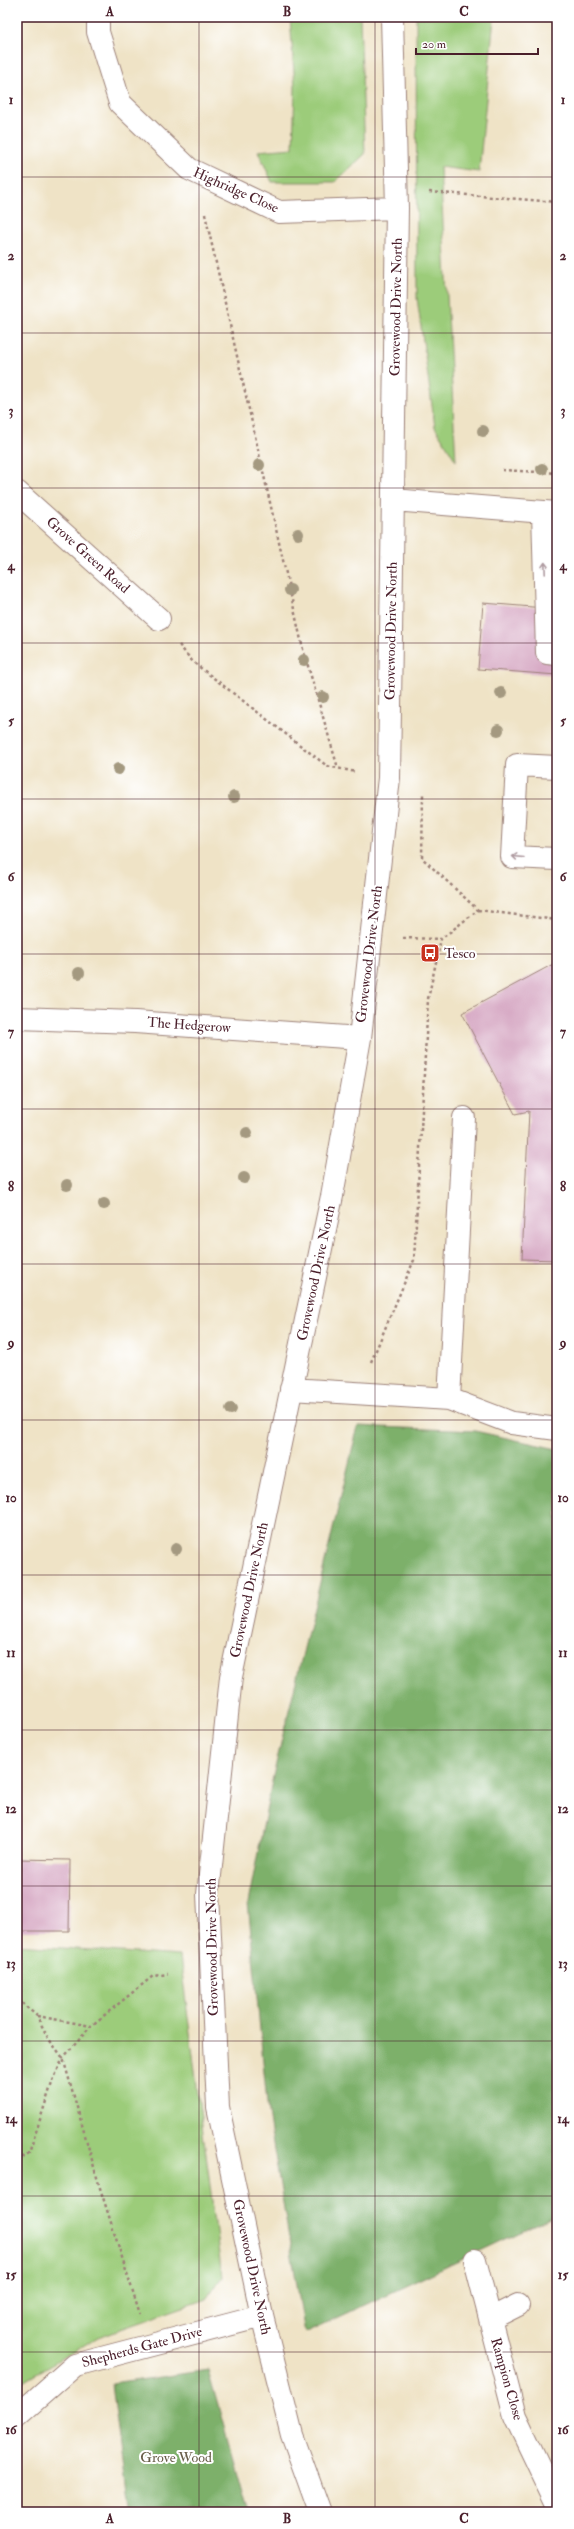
<svg xmlns="http://www.w3.org/2000/svg" width="574" height="2529" font-family="'IM FELL Double Pica',serif">
	<style>
		.green { fill: #9ccc7a; stroke: #737652 }
		.forest { fill: #7db06a; stroke: #64684a }
		.building { fill: #d6a7c3 }
		.lines { fill: none; stroke-linecap: round; stroke-linejoin: round }
		.minor-casing { stroke: #9c8178; stroke-width: 24 }
		.path { stroke: #9c8178; stroke-width: 2.5; stroke-dasharray: 3 3; stroke-linecap: butt }
		.minor { stroke: #fff; stroke-width: 22 }
		.tree { fill: #a49980 }
		.oneway { stroke: #ae9aa0 }
		.grid { fill: none; stroke: #4a1f2b; stroke-width: 1; stroke-opacity: 0.55 }
		.labels { text-anchor: middle; dominant-baseline: central; stroke-width: 4; stroke-linejoin: round; paint-order: stroke }
		.street-label { font-size: 14px; fill: #4a1f2b; stroke: #fff }
		.poi-label { font-size: 14px; fill: #4a1f2b; stroke: #fff; text-anchor: start }
		.park-label { font-size: 14px; fill: #675c47; stroke: #fff }
		.neatline { fill: none; stroke: #4a1f2b; stroke-width: 1.5 }
		.grid-label { font-size: 13px; text-anchor: middle; font-weight: bold; fill: #4a1f2b }
	</style>
	<rect width="100%" height="100%" fill="#fff"/>
	<filter id="ink" filterUnits="userSpaceOnUse"><feTurbulence type="fractalNoise" baseFrequency=".025" numOctaves="2"/><feDisplacementMap in="SourceGraphic" scale="8" xChannelSelector="R" yChannelSelector="G"/><feConvolveMatrix kernelMatrix="1 2 1 2 8 2 1 2 1" color-interpolation-filters="sRGB"/></filter>
	<filter id="wash" filterUnits="userSpaceOnUse"><feTurbulence type="fractalNoise" baseFrequency=".012" numOctaves="4" result="noise"/><feDisplacementMap in="SourceGraphic" scale="16" xChannelSelector="R" yChannelSelector="G"/><feGaussianBlur stdDeviation="0.9" result="paint"/><feColorMatrix in="noise" values="0 0 0 0 0 0 0 0 0 0 0 0 0 0 0 0 0 1.4 0 .05"/><feComposite in="paint" operator="in"/></filter>
	<g filter="url(#wash)">
		<rect width="100%" height="100%" fill="#efe3c6"/>
		<path class="green" d="M290,17H360L365,154L335,182H272L258,151L293,148L295,87Z
			M416,17H494L479,172L440,167L456,461L435,427L417,298Z
			M17,1945L180,1956L222,2277L206,2299L98,2337L17,2385Z"/>
		<path class="forest" d="M358,1426L475,1431L557,1449V2215L305,2333L268,2114L248,1903L273,1776Z
			M208,2370L248,2512H129L112,2384Z"/>
		<g id="blocks">
			<path class="building" d="M483,603L557,609V675L478,669Z
				M557,962V1260L522,1259L529,1111L515,1114L462,1013Z
				M17,1859L70,1860L69,1931H17Z"/>
		</g>
	</g>
	<g filter="url(#ink)">
		<use href="#blocks" fill-opacity="0" stroke="#9c8178" stroke-width="1"/>
		<g class="lines">
			<g class="minor-casing">
				<path id="minor" d="M98,17V32L120,103L189,169L279,212L397,208
					M17,492L159,619
					M393,500L557,513
					M543,512L547,653L557,654
					M557,767L517,765L512,857L557,859
					M17,1018L135,1022L360,1038
					M291,1389L449,1399L464,1118
					M449,1399L512,1423L557,1429
					M475,2260L515,2416L557,2504
					M490,2319L518,2305
					M17,2416L75,2365L262,2316
					M320,2512L292,2435L262,2316L218,2107L208,1894L231,1677L332,1196L360,1038L389,778L397,208L392,17"/>
			</g>
			<path class="path" d="M429,192L557,202
				M205,214L303,649L338,768
				M502,470L557,473
				M179,645L193,662L327,766L356,772
				M478,910L557,920
				M403,938L441,939L478,910L422,858L423,794
				M371,1362L414,1260L428,999L441,939
				M17,1999L37,2016L48,2038L63,2058L100,2188L140,2314
				M37,2016L91,2026
				M17,2161L29,2153L52,2083L63,2058L91,2026L153,1976L168,1974"/>
			<use href="#minor" class="minor"/>
		</g>
		<g class="tree">
			<circle cx="483" cy="431" r="6"/>
			<circle cx="259" cy="465" r="6"/>
			<circle cx="542" cy="469" r="6"/>
			<circle cx="298" cy="534" r="6"/>
			<circle cx="290" cy="590" r="6"/>
			<circle cx="304" cy="660" r="6"/>
			<circle cx="501" cy="693" r="6"/>
			<circle cx="323" cy="697" r="6"/>
			<circle cx="498" cy="730" r="6"/>
			<circle cx="118" cy="769" r="6"/>
			<circle cx="234" cy="797" r="6"/>
			<circle cx="79" cy="973" r="6"/>
			<circle cx="247" cy="1133" r="6"/>
			<circle cx="244" cy="1178" r="6"/>
			<circle cx="67" cy="1185" r="6"/>
			<circle cx="104" cy="1204" r="6"/>
			<circle cx="231" cy="1409" r="6"/>
			<circle cx="176" cy="1549" r="6"/>
		</g>
		<defs><path id="oneway-shaft" d="M-6 0H5M1.5-3L5.5 0L1.5 3" fill="none" stroke-width="1.6" stroke-linecap="round" stroke-linejoin="round"/></defs>
		<g class="oneway">
			<use href="#oneway-shaft" transform="translate(545 568) rotate(-92)"/>
			<use href="#oneway-shaft" transform="translate(518 857) rotate(-175)"/>
		</g>
	</g>
	<path class="grid" d="M199,17V2512M375,17V2512M17,177H557M17,333H557M17,488H557M17,643H557M17,799H557M17,954H557M17,1109H557M17,1264H557M17,1420H557M17,1575H557M17,1730H557M17,1886H557M17,2041H557M17,2196H557M17,2352H557"/>
	<defs>
		<g id="bus-square" transform="scale(1)"><rect x="-9" y="-9" width="18" height="18" rx="4" fill="#c8321e" stroke="#fff"/><path d="M-5-6H5V4H4V6H2V4H-2V6H-4V4H-5ZM-3.5-4V0h7V-4ZM-3.5 1.2v1.5H-2V1.2ZM2 1.2v1.5H3.5V1.2Z" fill="#fff"/></g>
	</defs>
	<g fill-rule="evenodd">
		<use href="#bus-square" x="430" y="953"/>
	</g>
	<g class="labels">
		<g class="street-label">
			<text transform="translate(236 190) rotate(24)">Highridge Close</text>
			<text transform="translate(396 307) rotate(-89)">Grovewood Drive North</text>
			<text transform="translate(88 555) rotate(42)">Grove Green Road</text>
			<text transform="translate(391 631) rotate(-89)">Grovewood Drive North</text>
			<text transform="translate(369 954) rotate(-83)">Grovewood Drive North</text>
			<text transform="translate(189 1025) rotate(4)">The Hedgerow</text>
			<text transform="translate(316 1273) rotate(-78)">Grovewood Drive North</text>
			<text transform="translate(249 1590) rotate(-78)">Grovewood Drive North</text>
			<text transform="translate(212 1947) rotate(-91)">Grovewood Drive North</text>
			<text transform="translate(252 2267) rotate(78)">Grovewood Drive North</text>
			<text transform="translate(142 2347) rotate(-15)">Shepherds Gate Drive</text>
			<text transform="translate(507 2379) rotate(74)">Rampion Close</text>
		</g>
		<g class="poi-label">
			<text x="444" y="953">Tesco</text>
		</g>
		<g class="park-label">
			<text x="176" y="2457">Grove Wood</text>
		</g>
	</g>
	<rect width="574" height="2529" fill="none" stroke="#fff" stroke-width="44"/>
	<path d="M416 48v6h122v-6" fill="none" stroke="#4a1f2b" stroke-width="2"/>
	<text x="422" y="48" font-size="12" fill="#4a1f2b" stroke="#ffffff" stroke-width="3" paint-order="stroke">20 m</text>
	<rect x="22" y="22" width="530" height="2485" class="neatline"/>
	<g class="grid-label">
		<text x="110" y="16">A</text>
		<text x="287" y="16">B</text>
		<text x="464" y="16">C</text>
		<text x="11" y="104">1</text>
		<text x="563" y="104">1</text>
		<text x="11" y="260">2</text>
		<text x="563" y="260">2</text>
		<text x="11" y="415">3</text>
		<text x="563" y="415">3</text>
		<text x="11" y="570">4</text>
		<text x="563" y="570">4</text>
		<text x="11" y="725">5</text>
		<text x="563" y="725">5</text>
		<text x="11" y="881">6</text>
		<text x="563" y="881">6</text>
		<text x="11" y="1036">7</text>
		<text x="563" y="1036">7</text>
		<text x="11" y="1191">8</text>
		<text x="563" y="1191">8</text>
		<text x="11" y="1347">9</text>
		<text x="563" y="1347">9</text>
		<text x="11" y="1502">10</text>
		<text x="563" y="1502">10</text>
		<text x="11" y="1657">11</text>
		<text x="563" y="1657">11</text>
		<text x="11" y="1813">12</text>
		<text x="563" y="1813">12</text>
		<text x="11" y="1968">13</text>
		<text x="563" y="1968">13</text>
		<text x="11" y="2123">14</text>
		<text x="563" y="2123">14</text>
		<text x="11" y="2279">15</text>
		<text x="563" y="2279">15</text>
		<text x="11" y="2434">16</text>
		<text x="563" y="2434">16</text>
		<text x="110" y="2523">A</text>
		<text x="287" y="2523">B</text>
		<text x="464" y="2523">C</text>
	</g>
</svg>
